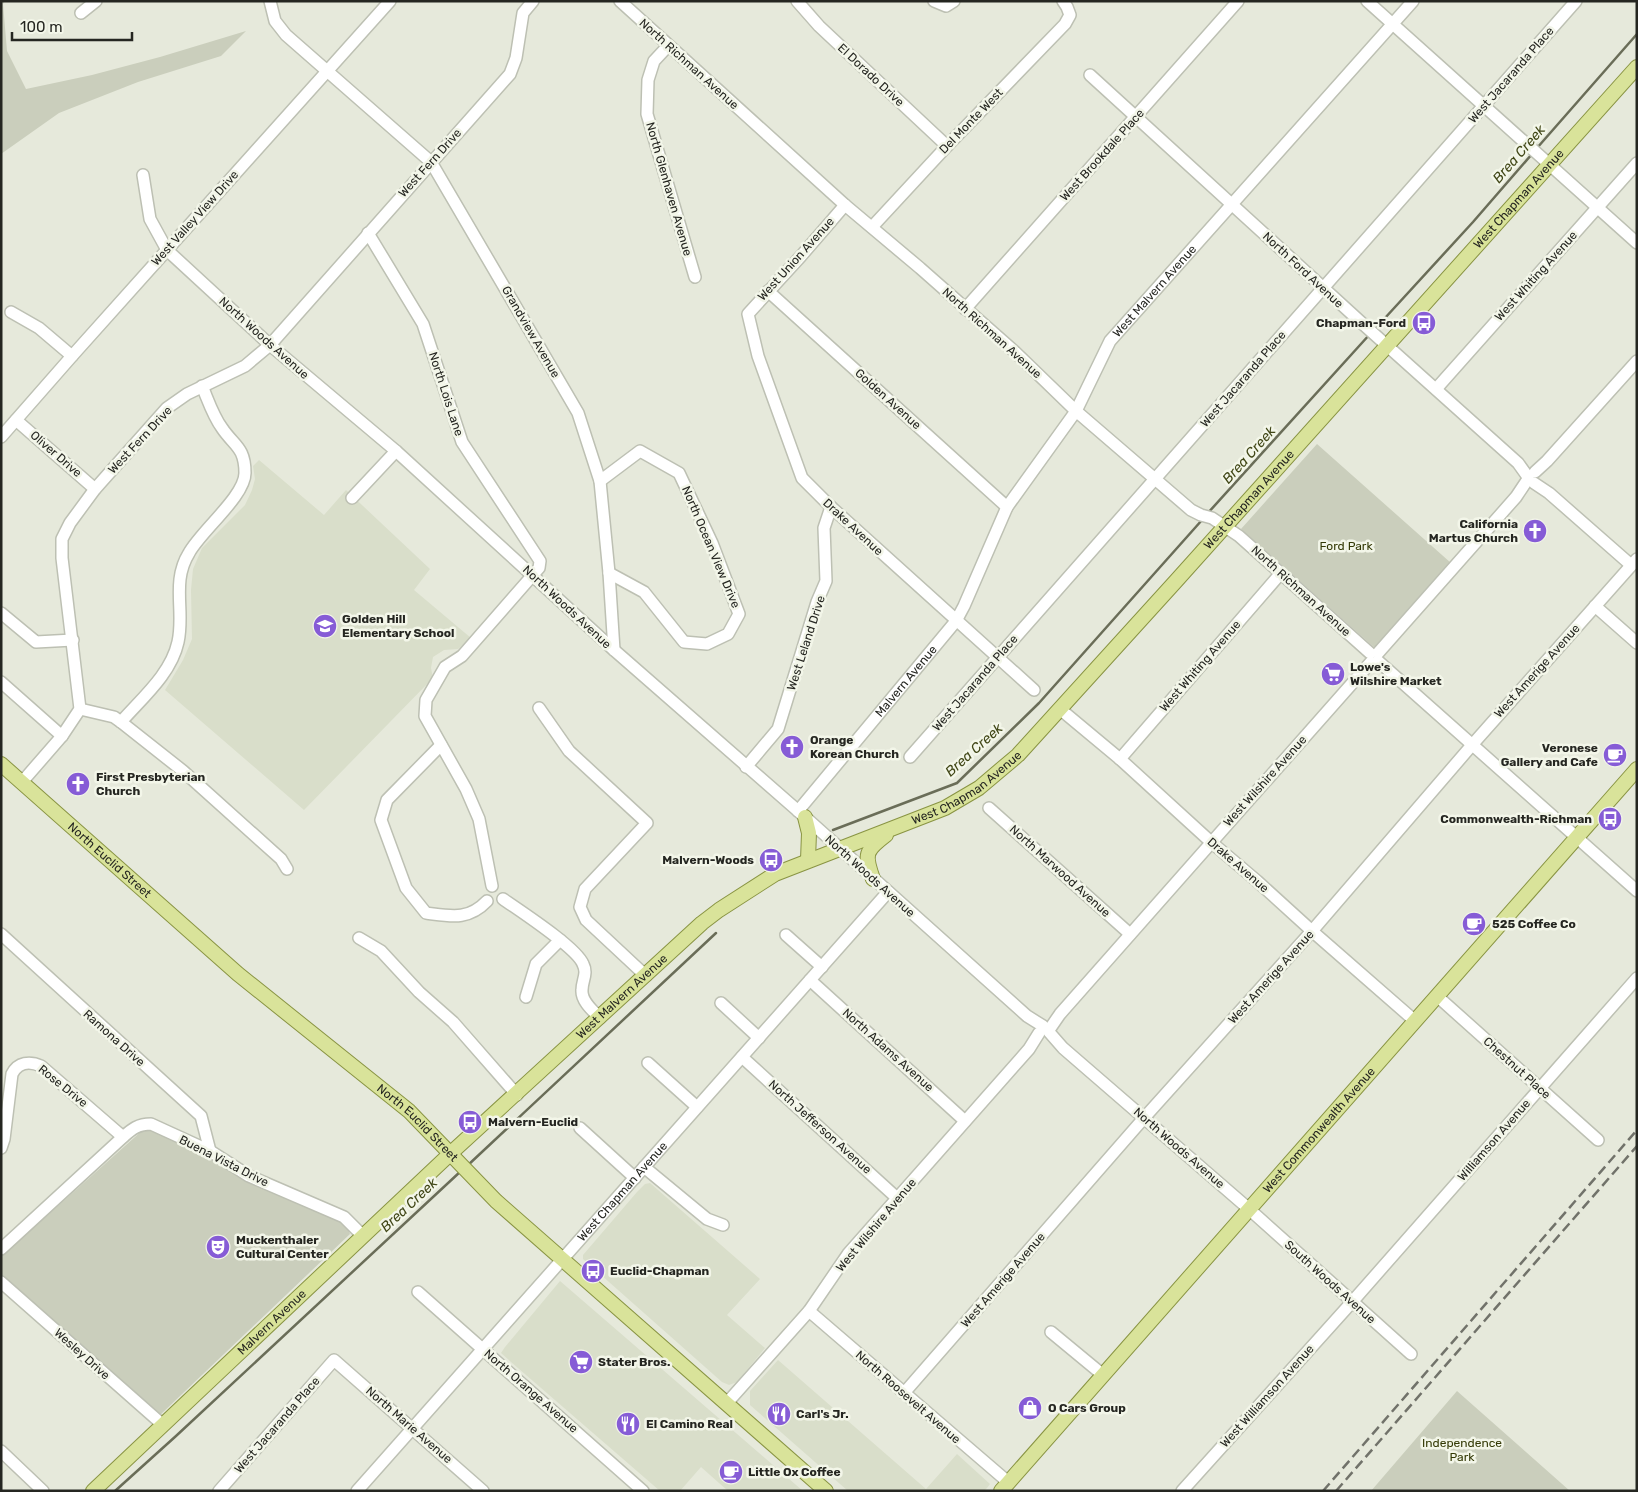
<svg xmlns="http://www.w3.org/2000/svg" width="1638" height="1492" font-family="Rubik,sans-serif">
	<style>
		.built { fill: #d9deca }
		.green { fill: #cacebc }
		.lines { fill: none; stroke-linecap: round; stroke-linejoin: round }
		.stream { stroke: #6a6d58; stroke-width: 2.5 }
		.minor-casing { stroke: #bdc0b3; stroke-width: 14 }
		.major-casing { stroke: #899443; stroke-width: 16 }
		.minor { stroke: #fff; stroke-width: 11 }
		.major { stroke: #d9e39a; stroke-width: 14 }
		.rail { stroke: #71726a; stroke-width: 2.5; stroke-dasharray: 10 5; stroke-linecap: butt }
		.labels { text-anchor: middle; dominant-baseline: central; stroke-width: 5; stroke-linejoin: round; paint-order: stroke }
		.street-label { font-size: 12px; fill: #252621; stroke: #f3f6e9 }
		.poi-label { font-size: 12px; font-weight: bold; fill: #252621; stroke: #f3f6e9; text-anchor: start }
		.park-label { font-size: 12px; fill: #333905; stroke: #f3f6e9 }
		.water-label { font-size: 14px; font-style: italic; fill: #414717; stroke: #f3f6e9 }
	</style>
	<rect width="100%" height="100%" fill="#e6e9db"/>
	<path class="built" d="M259,460L324,515L346,490L430,569L414,590L471,638L458,649L444,650L433,657L431,668L433,678L304,810L165,690L183,660L192,639L191,590L193,569L202,548L245,505L252,490L255,479L253,466Z
		M650,1183L760,1279L727,1315L765,1348L737,1382L729,1385L722,1382L583,1259V1255L637,1192L645,1184Z
		M560,1281L803,1491H728L701,1467L680,1491H660L511,1362L501,1353L505,1347Z
		M778,1360L926,1489L957,1454L990,1484L987,1488L984,1491H848L750,1405V1391Z"/>
	<path class="green" d="M1,1H5L3,4L7,51L26,89L92,75L160,57L246,31L221,56L138,82L59,113L1,154Z
		M1317,444L1451,563L1375,648L1241,529Z
		M145,1128L189,1147L249,1183L346,1224L350,1234L158,1417L1,1275V1257Z
		M1457,1391L1570,1491H1371Z"/>
	<g class="lines">
		<path class="stream" d="M1537,148L1637,34
			M1374,330L1473,222L1532,154
			M1207,514L1370,334
			M833,830L957,783L1039,703L1202,520
			M467,1166L716,933
			M115,1491L176,1436L461,1171"/>
		<g class="minor-casing">
			<g id="minor">
				<path d="M270,1L275,21L286,35L431,162L578,413L600,481L609,573L614,650"/>
				<path d="M620,1L845,205L920,268L1015,352L1076,411L1191,510L1201,515L1212,518L1239,536L1370,653"/>
				<path d="M797,1L819,26L947,146"/>
				<path d="M934,1L946,6L954,1"/>
				<path d="M1367,1L1637,243"/>
				<path d="M81,13L96,1"/>
				<path d="M668,46L654,61L648,80L647,114L695,277"/>
				<path d="M1090,75L1364,325L1518,463L1528,477"/>
				<path d="M143,175L150,219L167,250L270,345L396,451L614,650L805,817L1027,1016L1043,1026"/>
				<path d="M845,205L801,256L748,314L758,356L802,478L831,507L1034,690"/>
				<path d="M872,227L947,146L1065,24L1070,15L1067,7L1063,1"/>
				<path d="M368,233L423,324L462,442L540,561L539,568L462,656L445,667L426,700L425,716L466,789L479,819L492,886"/>
				<path d="M768,291L1007,507"/>
				<path d="M965,309L1238,1"/>
				<path d="M11,312L39,328L72,356"/>
				<path d="M1436,389L1637,163"/>
				<path d="M16,420L95,489"/>
				<path d="M1,437L72,356L390,1"/>
				<path d="M1535,472L1547,461L1637,361"/>
				<path d="M600,481L640,451L679,473L712,543L739,614L728,634L707,644L684,642L644,592L609,573"/>
				<path d="M1534,483L1549,493L1631,565"/>
				<path d="M352,498L396,451"/>
				<path d="M1595,606L1637,643"/>
				<path d="M1,613L36,642L73,640"/>
				<path d="M1378,653L1516,497L1528,479"/>
				<path d="M1378,661L1637,891"/>
				<path d="M1,682L62,736"/>
				<path d="M539,708L569,751L647,823L585,889L580,907L586,920L646,976"/>
				<path d="M80,709L114,717L121,722L183,771L281,859L287,869"/>
				<path d="M1060,709L1120,759L1211,842L1257,881L1312,931L1415,1021"/>
				<path d="M121,722C142,698 171,674 178,642C185,611 171,582 189,553C201,531 245,496 245,473C245,447 234,446 222,428C213,416 208,400 202,386"/>
				<path d="M441,745L387,800L381,820L406,888L426,913C450,916 468,921 487,901"/>
				<path d="M910,757L1576,1"/>
				<path d="M1120,759L1281,573"/>
				<path d="M746,767L778,729L817,602L826,581L824,528L831,507"/>
				<path d="M22,782L62,736L80,709L62,558V539L70,523L95,489L167,408L187,394L245,366L270,345L510,74L516,58L523,13L533,1"/>
				<path d="M989,808L1130,934"/>
				<path id="s1" d="M798,811L956,621L964,606L1007,507L1076,411L1110,341L1413,1"/>
				<path d="M503,899C520,911 576,947 583,964C588,974 582,980 582,990C581,1001 593,1011 600,1018"/>
				<path d="M1,934L201,1116L210,1151"/>
				<path d="M786,935L822,967"/>
				<path d="M359,938L381,951L419,992L453,1022L517,1095"/>
				<path d="M810,980L965,1121"/>
				<path d="M1437,996L1598,1140"/>
				<path d="M526,997L536,964L560,940"/>
				<path d="M721,1003L759,1038"/>
				<path d="M1049,1030L1060,1014L1371,662"/>
				<path d="M1049,1032L1063,1048L1249,1209L1411,1354"/>
				<path d="M742,1057L897,1198"/>
				<path d="M648,1063L697,1107"/>
				<path d="M580,1128L635,1178"/>
				<path d="M1,1148L4,1139L12,1074C18,1062 30,1061 41,1066L123,1137"/>
				<path d="M644,1167L707,1219L723,1225"/>
				<path d="M1,1249L123,1137C132,1129 138,1124 151,1124L210,1151L249,1176L344,1217L362,1235"/>
				<path d="M1,1282L163,1425"/>
				<path d="M418,1292L643,1491"/>
				<path d="M809,1311L1008,1482"/>
				<path d="M1051,1332L1103,1375"/>
				<path d="M904,1393L1144,1118L1312,931L1472,745L1637,559"/>
				<path d="M726,1404L809,1311L848,1254L1029,1049L1039,1033"/>
				<path d="M1,1451L43,1491"/>
				<path d="M219,1491L334,1360L483,1491"/>
				<path id="s2" d="M357,1491L888,892"/>
				<path d="M1182,1491L1352,1302L1637,978"/>
			</g>
		</g>
		<g class="major-casing">
			<g id="major">
				<path id="s3" d="M1,764L238,974L409,1111L496,1201L826,1491"/>
				<path d="M805,817L809,833L808,860"/>
				<path d="M873,879C864,854 865,851 886,835"/>
				<path id="s4" d="M93,1491L451,1153L702,923L719,910L775,874L945,808L979,788L1018,755L1176,581L1637,67"/>
				<path id="s5" d="M1001,1491L1637,769"/>
			</g>
		</g>
		<use href="#minor" class="minor"/>
		<use href="#major" class="major"/>
		<path class="rail" d="M1323,1491L1637,1130
			M1336,1491L1637,1146"/>
	</g>
	<defs>
		<g id="bus-disc" transform="scale(1.25)"><circle r="9.5" fill="#865cd6" stroke="#f3f6e9"/><path d="M-5-6H5V4H4V6H2V4H-2V6H-4V4H-5ZM-3.5-4V0h7V-4ZM-3.5 1.2v1.5H-2V1.2ZM2 1.2v1.5H3.5V1.2Z" fill="#fff"/></g>
		<g id="church-disc" transform="scale(1.25)"><circle r="9.5" fill="#865cd6" stroke="#f3f6e9"/><path d="M-1.2-6h2.4v3.5h3.3v2.4h-3.3V6h-2.4V-.1h-3.3v-2.4h3.3Z" fill="#fff"/></g>
		<g id="school-disc" transform="scale(1.25)"><circle r="9.5" fill="#865cd6" stroke="#f3f6e9"/><path d="M0-5L7-2L0 1L-7-2ZM-4 1L0 2.5L4 1V4Q0 6-4 4Z" fill="#fff"/></g>
		<g id="supermarket-disc" transform="scale(1.25)"><circle r="9.5" fill="#865cd6" stroke="#f3f6e9"/><path d="M-6-5.5h2.5l.6 2H6L4.5 2H-2.5L-4.4-4H-6ZM-1.5 3.2a1.3 1.3 0 1 0 .1 0ZM3 3.2a1.3 1.3 0 1 0 .1 0Z" fill="#fff"/></g>
		<g id="cafe-disc" transform="scale(1.25)"><circle r="9.5" fill="#865cd6" stroke="#f3f6e9"/><path d="M-5.5-4.5H6V0H3Q3 3.5 0 3.5H-2.5Q-5.5 3.5-5.5 0ZM3-3.2v2h1.7v-2ZM-6 4.5H4V6H-6Z" fill="#fff"/></g>
		<g id="theatre-disc" transform="scale(1.25)"><circle r="9.5" fill="#865cd6" stroke="#f3f6e9"/><path d="M-5-5.5Q0-4 5-5.5V0Q5 5 0 6Q-5 5-5 0ZM-3.3-2.5H-1v1.5H-3.3ZM1-2.5H3.3v1.5H1ZM-2.8 1Q0 5.5 2.8 1Z" fill="#fff"/></g>
		<g id="shop-disc" transform="scale(1.25)"><circle r="9.5" fill="#865cd6" stroke="#f3f6e9"/><path d="M-5-2.5h2.3a2.7 3.5 0 0 1 5.4 0H5L5.5 6h-11ZM-1.5-2.5h3a1.5 2.3 0 0 0-3 0Z" fill="#fff"/></g>
		<g id="restaurant-disc" transform="scale(1.25)"><circle r="9.5" fill="#865cd6" stroke="#f3f6e9"/><path d="M-5-6h1v4h1v-4h1v4h1v-4h1v5L-1.5 .5V6h-2V.5L-5-1ZM5-6V6H3V1.5H1.5Q1.5-4 5-6Z" fill="#fff"/></g>
	</defs>
	<g fill-rule="evenodd">
		<use href="#bus-disc" x="1424" y="323"/>
		<use href="#church-disc" x="1535" y="531"/>
		<use href="#school-disc" x="325" y="626"/>
		<use href="#supermarket-disc" x="1333" y="674"/>
		<use href="#church-disc" x="792" y="747"/>
		<use href="#cafe-disc" x="1615" y="755"/>
		<use href="#church-disc" x="78" y="784"/>
		<use href="#bus-disc" x="1610" y="819"/>
		<use href="#bus-disc" x="771" y="860"/>
		<use href="#cafe-disc" x="1474" y="924"/>
		<use href="#bus-disc" x="470" y="1122"/>
		<use href="#theatre-disc" x="218" y="1247"/>
		<use href="#bus-disc" x="593" y="1271"/>
		<use href="#supermarket-disc" x="581" y="1362"/>
		<use href="#shop-disc" x="1030" y="1408"/>
		<use href="#restaurant-disc" x="779" y="1414"/>
		<use href="#restaurant-disc" x="628" y="1424"/>
		<use href="#cafe-disc" x="731" y="1472"/>
	</g>
	<g class="labels">
		<g class="street-label">
			<text transform="translate(689 64) rotate(42)">North Richman Avenue</text>
			<text transform="translate(871 75) rotate(43)">El Dorado Drive</text>
			<text transform="translate(1511 75) rotate(-49)">West Jacaranda Place</text>
			<text transform="translate(971 121) rotate(-46)">Del Monte West</text>
			<text transform="translate(1102 155) rotate(-48)">West Brookdale Place</text>
			<text transform="translate(430 163) rotate(-48)">West Fern Drive</text>
			<text transform="translate(669 189) rotate(74)">North Glenhaven Avenue</text>
			<text stroke="none"><textPath href="#s4" startOffset="1942">West Chapman Avenue</textPath></text>
			<text transform="translate(195 218) rotate(-48)">West Valley View Drive</text>
			<text transform="translate(796 259) rotate(-48)">West Union Avenue</text>
			<text transform="translate(1303 270) rotate(43)">North Ford Avenue</text>
			<text transform="translate(1536 276) rotate(-48)">West Whiting Avenue</text>
			<text stroke="none"><textPath href="#s1" startOffset="635">West Malvern Avenue</textPath></text>
			<text transform="translate(531 332) rotate(60)">Grandview Avenue</text>
			<text transform="translate(992 333) rotate(42)">North Richman Avenue</text>
			<text transform="translate(264 338) rotate(42)">North Woods Avenue</text>
			<text transform="translate(1243 379) rotate(-49)">West Jacaranda Place</text>
			<text transform="translate(446 394) rotate(72)">North Lois Lane</text>
			<text transform="translate(888 399) rotate(42)">Golden Avenue</text>
			<text transform="translate(140 440) rotate(-47)">West Fern Drive</text>
			<text transform="translate(56 454) rotate(41)">Oliver Drive</text>
			<text stroke="none"><textPath href="#s4" startOffset="1538">West Chapman Avenue</textPath></text>
			<text transform="translate(853 527) rotate(43)">Drake Avenue</text>
			<text transform="translate(711 547) rotate(67)">North Ocean View Drive</text>
			<text transform="translate(1301 591) rotate(42)">North Richman Avenue</text>
			<text transform="translate(567 607) rotate(43)">North Woods Avenue</text>
			<text transform="translate(806 643) rotate(-72)">West Leland Drive</text>
			<text transform="translate(1200 666) rotate(-49)">West Whiting Avenue</text>
			<text transform="translate(1537 671) rotate(-48)">West Amerige Avenue</text>
			<text stroke="none"><textPath href="#s1" startOffset="169">Malvern Avenue</textPath></text>
			<text transform="translate(975 683) rotate(-49)">West Jacaranda Place</text>
			<text transform="translate(1265 781) rotate(-48)">West Wilshire Avenue</text>
			<text stroke="none"><textPath href="#s4" startOffset="1132">West Chapman Avenue</textPath></text>
			<text stroke="none"><textPath href="#s3" startOffset="145">North Euclid Street</textPath></text>
			<text transform="translate(1238 865) rotate(41)">Drake Avenue</text>
			<text transform="translate(1060 871) rotate(42)">North Marwood Avenue</text>
			<text transform="translate(870 876) rotate(42)">North Woods Avenue</text>
			<text transform="translate(1271 977) rotate(-48)">West Amerige Avenue</text>
			<text stroke="none"><textPath href="#s4" startOffset="724">West Malvern Avenue</textPath></text>
			<text transform="translate(114 1038) rotate(42)">Ramona Drive</text>
			<text transform="translate(888 1050) rotate(42)">North Adams Avenue</text>
			<text transform="translate(1517 1068) rotate(42)">Chestnut Place</text>
			<text transform="translate(63 1086) rotate(39)">Rose Drive</text>
			<text stroke="none"><textPath href="#s3" startOffset="550">North Euclid Street</textPath></text>
			<text transform="translate(820 1127) rotate(42)">North Jefferson Avenue</text>
			<text stroke="none"><textPath href="#s5" startOffset="481">West Commonwealth Avenue</textPath></text>
			<text transform="translate(1494 1140) rotate(-49)">Williamson Avenue</text>
			<text transform="translate(1179 1148) rotate(41)">North Woods Avenue</text>
			<text transform="translate(224 1161) rotate(27)">Buena Vista Drive</text>
			<text stroke="none"><textPath href="#s2" startOffset="400">West Chapman Avenue</textPath></text>
			<text transform="translate(876 1225) rotate(-50)">West Wilshire Avenue</text>
			<text transform="translate(1003 1280) rotate(-49)">West Amerige Avenue</text>
			<text transform="translate(1330 1282) rotate(42)">South Woods Avenue</text>
			<text stroke="none"><textPath href="#s4" startOffset="246">Malvern Avenue</textPath></text>
			<text transform="translate(82 1354) rotate(42)">Wesley Drive</text>
			<text transform="translate(531 1391) rotate(41)">North Orange Avenue</text>
			<text transform="translate(1267 1396) rotate(-48)">West Williamson Avenue</text>
			<text transform="translate(908 1397) rotate(41)">North Roosevelt Avenue</text>
			<text transform="translate(277 1425) rotate(-49)">West Jacaranda Place</text>
			<text transform="translate(409 1425) rotate(41)">North Marie Avenue</text>
		</g>
		<g class="poi-label">
			<text x="1406" y="323" text-anchor="end">Chapman-Ford</text>
			<text x="1518" y="524" text-anchor="end">California<tspan x="1518" dy="14">Martus Church</tspan></text>
			<text x="342" y="619">Golden Hill<tspan x="342" dy="14">Elementary School</tspan></text>
			<text x="1350" y="667">Lowe's<tspan x="1350" dy="14">Wilshire Market</tspan></text>
			<text x="810" y="740">Orange<tspan x="810" dy="14">Korean Church</tspan></text>
			<text x="1598" y="748" text-anchor="end">Veronese<tspan x="1598" dy="14">Gallery and Cafe</tspan></text>
			<text x="96" y="777">First Presbyterian<tspan x="96" dy="14">Church</tspan></text>
			<text x="1592" y="819" text-anchor="end">Commonwealth-Richman</text>
			<text x="754" y="860" text-anchor="end">Malvern-Woods</text>
			<text x="1492" y="924">525 Coffee Co</text>
			<text x="488" y="1122">Malvern-Euclid</text>
			<text x="236" y="1240">Muckenthaler<tspan x="236" dy="14">Cultural Center</tspan></text>
			<text x="610" y="1271">Euclid-Chapman</text>
			<text x="598" y="1362">Stater Bros.</text>
			<text x="1048" y="1408">O Cars Group</text>
			<text x="796" y="1414">Carl's Jr.</text>
			<text x="646" y="1424">El Camino Real</text>
			<text x="748" y="1472">Little Ox Coffee</text>
		</g>
		<g class="park-label">
			<text x="1346" y="546">Ford Park</text>
			<text x="1462" y="1443">Independence<tspan x="1462" dy="14">Park</tspan></text>
		</g>
		<g class="water-label">
			<text transform="translate(1519 154) rotate(-49)">Brea Creek</text>
			<text transform="translate(1249 455) rotate(-48)">Brea Creek</text>
			<text transform="translate(974 750) rotate(-42)">Brea Creek</text>
			<text transform="translate(409 1205) rotate(-43)">Brea Creek</text>
		</g>
	</g>
	<rect width="1638" height="1492" fill="none" stroke="#252621" stroke-width="5"/>
	<path d="M12 32v8h120v-8" fill="none" stroke="#252621" stroke-width="2.5"/>
	<text x="20" y="32" font-size="15" fill="#252621" stroke="#f3f6e9" stroke-width="4" paint-order="stroke">100 m</text>
</svg>
